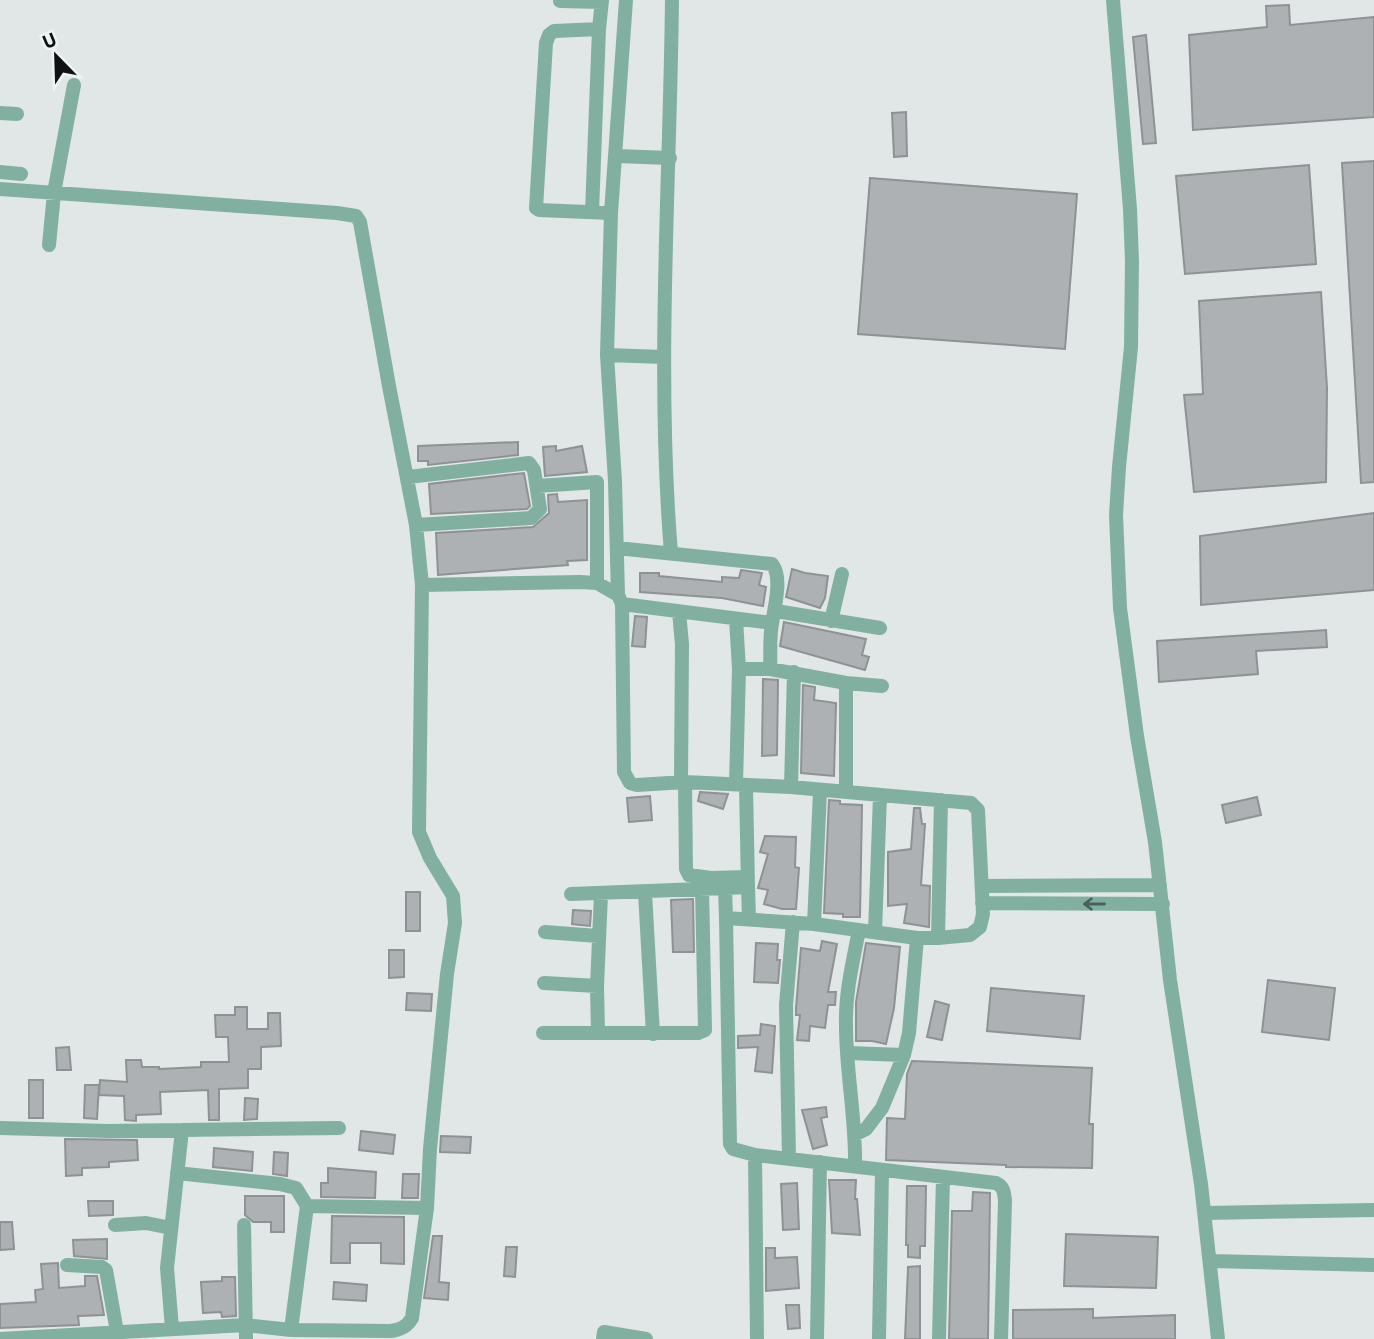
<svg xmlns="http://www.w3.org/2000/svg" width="1374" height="1339" font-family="'IBM Plex Sans',sans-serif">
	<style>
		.building { fill: #aeb1b3; stroke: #8f9294; stroke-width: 2 }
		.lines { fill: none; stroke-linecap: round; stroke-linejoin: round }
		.minor { stroke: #81b0a1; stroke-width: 14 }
		.oneway { stroke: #48615a }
	</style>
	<rect width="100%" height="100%" fill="#e1e6e6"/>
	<path class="building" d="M1289,5L1290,25L1374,17V117L1193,130L1189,35L1267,27L1266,6Z
		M1146,35L1156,143L1143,144L1133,37Z
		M906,112L907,156L894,157L892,113Z
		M1374,161V482L1361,483L1342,163Z
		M1309,165L1316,264L1185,274L1176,176Z
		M870,178L1077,194L1065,349L858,334Z
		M1321,292L1327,388L1326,482L1194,492L1184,395L1203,394L1199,301Z
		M518,442V455L428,465V461H418V446Z
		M556,446V451L582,446L587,472L545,476L543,447Z
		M524,473L530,506L527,509L431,514L429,484Z
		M557,494L558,502L587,500V560L567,561L568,565L438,575L436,533L533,527L549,513L548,495Z
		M1374,513V590L1201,605L1200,536Z
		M792,569L805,573L828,576L825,598L820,608L786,597Z
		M741,570L762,573L759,585L766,587L763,606L722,598L640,592V573H659V576L722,582V577L739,578Z
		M635,616L647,617L645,647L632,646Z
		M784,622L866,639L862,655L869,657L865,670L780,646Z
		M1326,630L1327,647L1256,651L1258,674L1159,682L1157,641Z
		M763,679L778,680L777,755L762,756Z
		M803,685L815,687L814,700L836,703L834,776L801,773Z
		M700,792L728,794L723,809L698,801Z
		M650,796L652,820L629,822L627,798Z
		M1257,797L1261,815L1226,823L1222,805Z
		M829,800L840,801V804L862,805L860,917H843V914L824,913Z
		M914,808H920L922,824H925L921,885L930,886L929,927L904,923L907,904L888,906V852L911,849Z
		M765,836L796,837L795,867L799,868L796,909H782L764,904L768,890L758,888L768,854L760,852Z
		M406,892H420V931H406Z
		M693,899L694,952H673L671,900Z
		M573,910L591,911L590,926L572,924Z
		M822,941L837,944L828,992H836L835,1005H828L825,1028L810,1026L809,1041L797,1040L800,1015H796V1008L801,948L820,951Z
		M756,943L778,944L777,960H780L778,983L754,982Z
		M866,943L900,947L894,1008L886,1044L872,1041H856V1002Z
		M389,950H404V977L389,978Z
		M1268,980L1335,988L1329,1040L1262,1032Z
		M991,988L1084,996L1080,1039L987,1031Z
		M407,993L432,994L431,1011L406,1010Z
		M935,1001L949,1005L942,1040L927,1037Z
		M235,1007H247V1029H268V1013H280L281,1046L261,1047V1069H248V1088L219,1089V1120H209L208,1090L160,1092L161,1114L136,1115V1121L125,1120L124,1096L99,1095L100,1080L127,1082L126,1060H141L142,1067H159V1069L201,1067V1062H229L228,1037H216L215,1015H235Z
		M761,1024L775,1026L772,1073L755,1071L758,1047L738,1048V1036L760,1035Z
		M69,1047L71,1070H57L56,1048Z
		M912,1061L1092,1068L1089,1124H1093L1092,1168L1006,1167V1165L886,1160L887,1118L905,1119L907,1074Z
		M29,1080H43V1118H29Z
		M85,1085H99L97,1119L84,1118Z
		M245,1098L258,1099L257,1119L244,1120Z
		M826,1107L827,1117L821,1118L827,1145L813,1149L802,1110Z
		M361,1131L395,1135L393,1154L359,1150Z
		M441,1136L471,1137L470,1153L440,1152Z
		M65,1139L137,1140L138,1160L109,1162V1167L82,1168V1175L66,1176Z
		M214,1148L253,1152L252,1171L213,1167Z
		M274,1152L288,1153L287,1176L273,1174Z
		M328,1168L376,1172L375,1198L321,1197V1183H328Z
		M403,1174H419L418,1198H402Z
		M829,1180H856L855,1199H857L860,1235L832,1233Z
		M797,1183L799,1229L783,1230L781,1184Z
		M907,1186H926L925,1246H920V1258L908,1257V1245H906Z
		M973,1192L990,1193L988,1339H949L952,1211H972Z
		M245,1196H284V1232H271V1222H253L245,1215Z
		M88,1201H113V1215L89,1216Z
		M332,1216L404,1217V1264L381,1263V1243H350V1263H331Z
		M0,1222H12L14,1249L0,1250Z
		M1066,1234L1158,1237L1156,1288L1064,1286Z
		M433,1236H442L439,1282L449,1283L448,1300L424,1298Z
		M107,1239V1259L74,1256L73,1240Z
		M506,1247H517L515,1277L504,1276Z
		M766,1248H775V1258L797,1257L799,1288L766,1291Z
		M58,1263L59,1288L85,1286V1276H97L104,1315L78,1316L79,1325L0,1328V1304L36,1302L35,1290L43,1289L41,1264Z
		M920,1266V1339H905L908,1267Z
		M222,1277H235L236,1316L222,1317L221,1312L203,1313L201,1282L222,1281Z
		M334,1282L367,1285L366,1301L333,1299Z
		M786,1305H799L800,1328L788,1329Z
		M1093,1309V1318L1175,1315V1339H1013V1310Z"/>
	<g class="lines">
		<path class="minor" d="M626,0L611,213L607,355L615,481L618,595L622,604L624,772L630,783L637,785L685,782L791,787L971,803L978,810L983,914L980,927L970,935L938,938H917L814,924L726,918L730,1144L733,1149L755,1155L996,1183C1004,1187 1004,1192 1005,1201L1001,1339
			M1113,0L1130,209L1132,261L1131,347L1119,467L1116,515L1120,608L1137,736L1155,842L1170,980L1201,1184L1218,1339
			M560,1L602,2
			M599,29L602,0
			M0,113L17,114
			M616,156L670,158
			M0,172L21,174
			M0,189L337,213L356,216L360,222L389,386L416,525L422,585L419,832L430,858L453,896L455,923L447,974L430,1149L427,1208L412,1318C407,1327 400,1330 390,1331L291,1330L245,1325L0,1339
			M592,212L599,29L554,31L549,35L546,43L536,208L539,210L611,213
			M49,245L54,193L74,85
			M607,355L663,357
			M408,477L529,463L534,470L540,509L531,518L416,525
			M537,486L597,482V583
			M617,548L772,564C783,577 774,609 772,624C769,639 771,655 770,669L846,683L882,686
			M671,553C656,369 670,185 672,0
			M422,585L580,582L597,583L618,595
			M622,604L772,623
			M776,611L880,628
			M679,612L682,644L681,782
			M736,619L739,669L736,784
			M831,621L842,574
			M739,669H770
			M685,782L686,869L689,875L711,878L748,877
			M791,787L794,672
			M846,791V683
			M982,886L1160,885
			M748,887L749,919
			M645,893L653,1034
			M571,894L725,888L724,878
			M982,903L1163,904
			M726,918L725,888L748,887L746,786
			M814,924L820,791
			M545,932L598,936
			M875,932L880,796
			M938,938L941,800
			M544,983L597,986
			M543,1033H698L705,1030L702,889
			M598,1033L597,986L601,894
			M848,1053L904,1055
			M0,1128L108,1131L339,1128
			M856,1134L866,1129L882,1108L904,1055L909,1033L917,938
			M755,1155L757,1339
			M789,1158L786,1005L793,922
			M855,1165C856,1119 846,1072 846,1026C845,993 853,961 859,930
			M177,1173L280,1184L296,1188L307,1206
			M1205,1213L1374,1210
			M115,1225L146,1223L171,1228
			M244,1225L246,1339
			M1211,1261L1374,1265
			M67,1265L102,1267L106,1270L117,1332
			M172,1328L167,1268L182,1130
			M291,1330L307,1206L427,1208
			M603,1339L604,1332L646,1339
			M817,1339L820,1162
			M879,1339L882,1171
			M939,1339L943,1177"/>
	</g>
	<defs><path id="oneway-shaft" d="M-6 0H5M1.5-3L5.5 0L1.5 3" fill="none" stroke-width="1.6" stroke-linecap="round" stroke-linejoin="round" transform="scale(1.75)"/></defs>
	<use class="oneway" href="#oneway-shaft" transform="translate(1094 904) rotate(-180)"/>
	<g transform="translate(56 56) rotate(337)" stroke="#eef3f3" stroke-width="5" paint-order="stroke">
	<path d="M0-5L12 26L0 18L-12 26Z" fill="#101212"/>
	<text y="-10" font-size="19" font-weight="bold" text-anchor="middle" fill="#101212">U</text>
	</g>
</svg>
